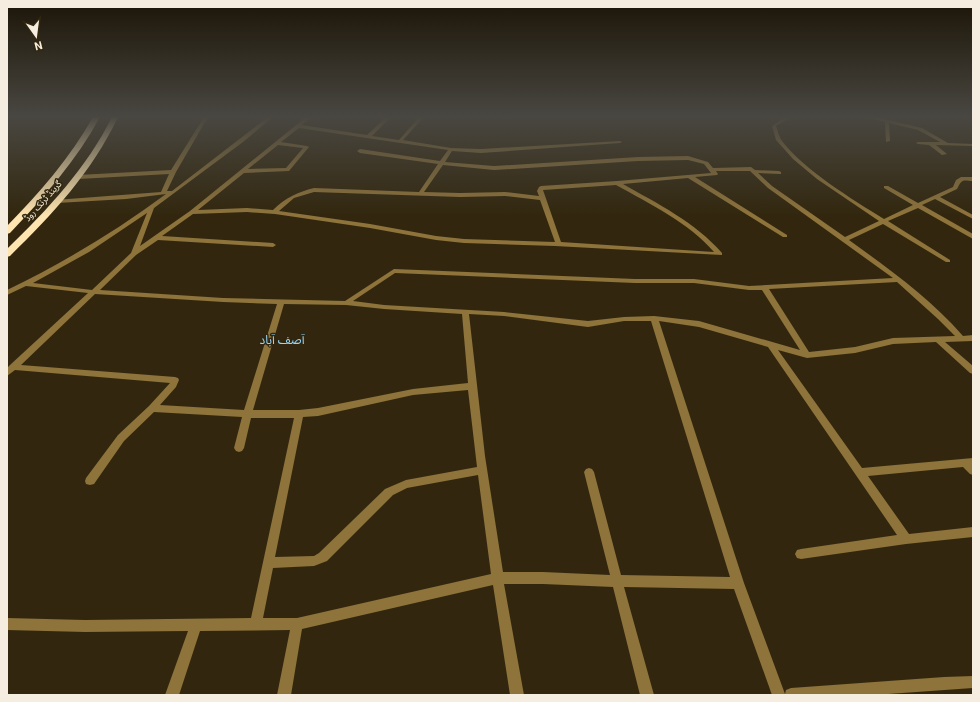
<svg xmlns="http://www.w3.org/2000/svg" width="980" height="702" font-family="Roboto,'Noto Sans Arabic',sans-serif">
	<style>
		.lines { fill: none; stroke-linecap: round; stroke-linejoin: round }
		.street { fill: #8e733b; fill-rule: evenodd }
		.highway { fill: #fee4b0; fill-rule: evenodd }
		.labels { text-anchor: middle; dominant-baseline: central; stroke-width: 3; stroke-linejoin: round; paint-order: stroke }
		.far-street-label { font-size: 9px; fill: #f5eddf; stroke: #32270e }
		.quarter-label { font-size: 12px; fill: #97d5f8; stroke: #32270e }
	</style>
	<rect width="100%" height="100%" fill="#32270e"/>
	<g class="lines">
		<path class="street" d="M204,117H208L176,172L167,191H172L185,181L268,117H273L243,142L154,208L140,246L190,211L306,117H311L302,125L367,135L386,117H391L372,136L399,140L419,117H424L403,140L451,148L481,149L620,141L622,142L620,143L481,153L452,151L445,162L494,166L638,157L688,156L708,162L713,168L751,167L755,170L779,171L781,172V174L758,173L772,186L845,237L879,221L817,179L793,159L776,140L772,126L785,117H791L776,126C778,131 779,137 782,141C803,169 853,200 884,219L913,205L884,188V186H888L918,203L953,187L956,180L961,177H973V181C962,180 962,179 957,189L940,197L973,215V219L935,199L922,205L973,234V239L918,208L888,221L950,260V262H946L883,224L849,240C889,269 930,298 963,336L973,335V341L945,342L973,366V374L970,373L936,342L893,344L855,353L807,358L778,350L862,468L973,458V475L970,474L963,467L868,476L909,534L973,527V537L906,544L801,559L797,558L795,554L797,550L801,549L897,535L768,347L699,327L659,321L744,583L785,694L786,690L791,688L944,677L973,676V688L874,695H772L734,589L624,587L654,695H640L613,587L543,584H504L524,695H510L493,585L302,629L291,695H277L290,630L200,631L179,695H165L188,631L85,632L7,630V618L85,620L251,618L294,418H251L244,448L242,451L239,452L236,451L234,448L242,417L154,412L124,441L94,484L90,485L86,484L85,481L86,478L118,435L149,406L170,383L15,370L7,376V368L10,365L88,293L26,286L7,295V290C63,263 116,231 166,194L126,199L57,203L55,202V200L161,192L169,174L78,179L75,177L78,175L171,170ZM299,128L448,150L440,161L360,149L357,151L360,153L438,164L419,192L314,188C298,192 285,198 273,210L247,208L198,210L244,173L289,171L309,147L307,146L281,142ZM278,145L303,148L286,168L248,169ZM688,160L704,164L711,173L617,181L541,186L539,187L537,191L539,196L505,192L460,193L424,192L443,165L494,170L638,161ZM716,171H750L768,188L893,278L749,286L694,279H635L394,269L345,301L223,298L100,290L136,255L158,240L273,247L276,245L273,243L162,236L193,214L247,212L275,214L370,228L436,240L464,243L555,246L722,255V253C695,222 658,204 623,184L688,178L783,237H787V235L695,177L717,175L718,174ZM616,185C650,204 688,222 714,252L561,242L543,190ZM314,192L460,197L505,196L540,200L555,242L464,239L436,236L370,224L279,211L294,198ZM147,213L131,253L92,290L33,283L89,252ZM395,273L635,283H694L749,290H762L800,350L699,321L654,316L624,317L588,321L504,312L384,305L353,301ZM897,282L938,319L955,336L893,338L855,347L809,352L769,289ZM95,294L223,302L277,304L244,410L160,405L176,387L179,380L178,378L175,377L21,365ZM284,304L346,305L384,309L462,314L468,383L413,389L318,408L299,410H253ZM469,314L504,316L588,327L624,321H651L730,577L621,575L594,472L592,469L589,468L586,469L584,472L610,575L543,572H503L485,456ZM468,390L477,467L406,480L385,489L319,553L314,556L275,557L303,417L318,416L413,395ZM478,475L491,574L297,618H263L273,568L314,566L327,561L393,495L407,488Z
			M867,117H876L922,128L948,143L973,144V146L936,145L947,154L942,155L929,145L918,144L916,143L918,142H940L918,130L889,123L890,141L886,142L885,122Z"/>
		<path class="highway" d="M93,117H100C76,161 44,197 10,233L7,234V226C40,192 70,158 93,117Z
			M112,117H118C92,172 53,214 10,256L7,257V249C48,209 86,169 112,117Z"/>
	</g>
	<linearGradient id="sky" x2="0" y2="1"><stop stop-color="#1c1508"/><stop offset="0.54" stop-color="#494741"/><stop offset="1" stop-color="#494741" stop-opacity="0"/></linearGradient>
	<rect width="980" height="216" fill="url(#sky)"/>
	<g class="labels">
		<g class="far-street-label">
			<text transform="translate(43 201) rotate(-48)">گرینڈ ٹرنک روڈ</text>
		</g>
		<g class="quarter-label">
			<text x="282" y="340">آصف آباد</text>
		</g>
	</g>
	<rect width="980" height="702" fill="none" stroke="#f5eddf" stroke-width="16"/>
	<g transform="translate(36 36) rotate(166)" stroke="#32270e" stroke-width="3" paint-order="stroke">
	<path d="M0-3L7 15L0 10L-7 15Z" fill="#f5eddf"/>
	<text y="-6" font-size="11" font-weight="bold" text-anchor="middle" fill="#f5eddf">N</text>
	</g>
</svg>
